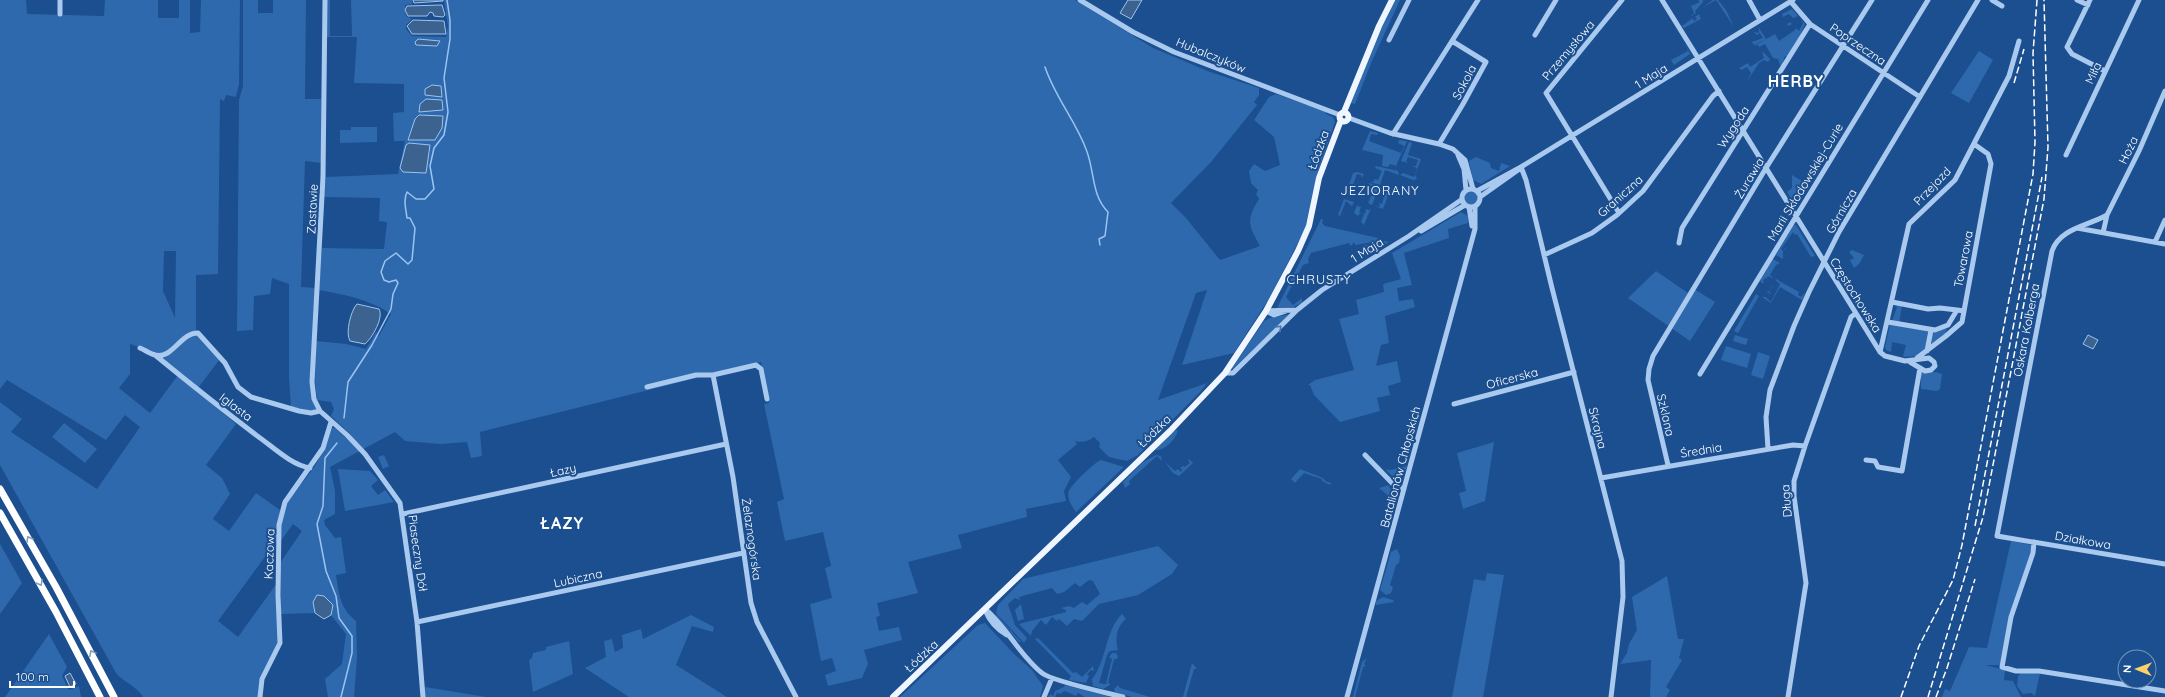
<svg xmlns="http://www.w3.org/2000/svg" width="2165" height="697" font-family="Quicksand,sans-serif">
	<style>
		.green { fill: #2e69ad; fill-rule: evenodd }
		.water { fill: #3c6290; stroke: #9cc4f0 }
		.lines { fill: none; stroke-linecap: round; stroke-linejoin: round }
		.stream { stroke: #9cc4f0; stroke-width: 1.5 }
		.minor { stroke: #a9c9ee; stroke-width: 5 }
		.major { stroke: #f0f6ff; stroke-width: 6 }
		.highway { stroke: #fff; stroke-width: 7 }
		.rail { stroke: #fff; stroke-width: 1.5; stroke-dasharray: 7 3; stroke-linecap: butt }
		.oneway { stroke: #4674ac }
		.oneway2 { stroke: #829ec1 }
		.labels { text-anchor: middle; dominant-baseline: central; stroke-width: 4; stroke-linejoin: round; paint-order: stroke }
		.street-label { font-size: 12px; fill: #fff; stroke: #1b4f8f }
		.neighbourhood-label { font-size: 13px; letter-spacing: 1px; fill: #fff; stroke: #1b4f8f }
		.district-label { font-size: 16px; font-weight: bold; letter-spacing: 1px; fill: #fff; stroke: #1b4f8f }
	</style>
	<rect width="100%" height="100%" fill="#1b4f8f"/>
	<path class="green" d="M0,0H26L27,14L104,16L105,0H158V18H179V0H190V33L200,32L201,0H240L239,84L236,97L226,95L224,101L220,99L218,274L196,275V330L182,338L164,353H156L130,344V374L119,388L150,413L178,375L236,424L206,465L222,478L230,494L213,519L229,531L256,493L280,510L278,539L218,621L238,637L277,583L279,643L261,678L259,697H143C137,686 123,682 116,673L0,465V402L22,419L11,432L97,489L140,427L125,415L106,440L7,380L0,389ZM164,251H176L175,318L163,291Z
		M243,0H258V13H273V0H306L305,99H321V163L305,161L301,287L316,288L312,400L317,410L311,411L291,407L289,378V284L272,278L270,294L254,296L253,330L237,331L239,100L243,86Z
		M327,0H330V36H352L351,0H412V4L405,5L406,16L412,19L406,25V29L412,36L446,37L448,26L444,0H1075L1153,48L1210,72L1259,88V95L1254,102L1257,105L1211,162L1171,203L1186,218L1220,260L1260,246C1248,225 1246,220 1259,199L1256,194L1258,190L1251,183L1249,171L1254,164L1265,171L1280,165L1274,137L1254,120L1269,97L1276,94L1326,112V114L1333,117L1335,122L1318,172L1310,215L1303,233L1270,297L1234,353L1182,365L1207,290L1196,293L1158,400L1207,383L1201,391L1138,455L1127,461L1109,457L1099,447L1100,443L1094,437C1089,441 1082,443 1075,441L1077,444L1058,460L1071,477L1064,491L1066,501L1026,509L1027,517L958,535L962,548L908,562L918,593L877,603L880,616L876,617L879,631L899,627L902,640L864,650L868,664L862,678L828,686L825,675L836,671L832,658L821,661L810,604L832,598L825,568L831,566L823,532L785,541L777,502L784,499L764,404L769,403L761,362L480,432L482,456L471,458L467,442L441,444L405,441L395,432L330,467L335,491V514L324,520L325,525L335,538L341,537L346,573L336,575C339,595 340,608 356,621L357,658L354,697H328L325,679L342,664L346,634L331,615L333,604L313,602L315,613L281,614L280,563L302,531L293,524L280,542L281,525L286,503L313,469L325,449L332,428H335L350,441L351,435L331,416L334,409L331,402L317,400L315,380L316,341L346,344L366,349L376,332L379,336L391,314C369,299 345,295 319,290L322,248L384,249L387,222L379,221L380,198L324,197L326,177L398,174L405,141H394L393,113L404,112V84L354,83L357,37H327Z
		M1395,0H1400L1372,61L1355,104L1351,103L1382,25Z
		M1698,0H1703V2L1695,11L1696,13L1690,17L1694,13L1691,6L1700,2Z
		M1713,0H1718L1726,10L1734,27L1716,0L1702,8Z
		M1792,9L1798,16L1793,18L1789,14L1783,17L1782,14Z
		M1699,14L1701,19L1684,28L1682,26L1693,18L1694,21L1697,19L1695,17Z
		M1801,20L1805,24L1801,33L1802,34L1787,57L1785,56L1781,67L1778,59L1773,58L1765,44L1759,47L1758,45L1754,46L1775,34L1779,41L1795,30L1796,28L1792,24L1788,26L1787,24L1790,22L1799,31L1803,23Z
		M1759,28L1766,39L1754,45L1752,42L1763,38L1760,33L1757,35L1754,32L1759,33Z
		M1685,43L1690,54L1674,65L1671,60L1688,51Z
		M1762,51L1770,59L1768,62L1764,60L1759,63L1746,83L1751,73L1747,67L1742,70L1737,67L1739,68L1748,63L1750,67L1764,58Z
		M1979,51L1993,60L1969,103L1951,93Z
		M351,127H377V142L340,143V130H351Z
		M1370,131L1378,133L1377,135L1371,134L1369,141L1401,153L1404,146L1398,143L1399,140L1407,141L1396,166L1390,164L1388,167L1382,166L1383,155L1362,150Z
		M1409,142L1412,143L1408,155L1421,159L1415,175L1417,179L1413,180L1400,175L1403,173L1414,177L1417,168L1413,166H1416L1418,160L1408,157L1406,161L1408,163L1401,161Z
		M1476,157L1490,163L1491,168L1499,171L1501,163L1510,166L1481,184L1473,180L1469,161Z
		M1376,166L1398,171L1399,175L1385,170L1380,185L1370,182H1373L1375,179L1378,180L1382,171L1375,168Z
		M1357,172L1364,174L1362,178L1361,175L1357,174L1349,196L1346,194L1353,173Z
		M1792,175L1810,186L1796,206L1787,192L1792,188Z
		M1369,183L1382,187L1379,188L1372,205L1368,203L1375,187L1370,186L1367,188Z
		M1383,188L1390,190L1383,209L1373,205L1380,207L1379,203L1382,204L1385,194L1381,193L1380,196L1377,194L1380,189Z
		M1464 198a7 7 0 1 1 14 0a7 7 0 1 1-14 0Z
		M1344,199L1354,202L1352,206L1346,201L1340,216L1338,215Z
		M1358,203L1357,206L1361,207L1359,212L1365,214L1366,209L1369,210L1371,208L1364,225L1361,222L1364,214L1360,213L1358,216L1354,213Z
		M1461,212L1468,216V223L1448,229L1449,238L1404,253L1412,285L1397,288L1399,301L1413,299L1415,307L1385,316L1389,343L1381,345L1376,366L1397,361L1401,382L1388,386L1390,395L1377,398L1380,411L1340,422L1314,395L1310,385H1308L1315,380L1354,370L1339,319L1359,314L1356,300L1384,292L1383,284L1401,279L1392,253Z
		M1321,219H1323L1322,223L1325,226L1378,238L1379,241L1355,245L1354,242L1351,246L1349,243L1311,253L1308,259L1309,263L1303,265L1286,297L1293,305L1302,298V303L1293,307L1277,308Z
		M1794,225H1796L1815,256L1811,257L1797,234L1795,235L1793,232L1781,249L1783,251L1785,248L1787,251L1785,249L1783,251V259L1776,255Z
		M1385,241L1389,242L1365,256L1366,254L1362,246Z
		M1852,250L1864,255L1859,264L1854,268L1850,260L1854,258L1849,252Z
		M1773,259L1780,263L1776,265L1770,275L1774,279L1768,276L1766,279L1765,278L1763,281L1764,283H1762L1760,281Z
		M1656,271L1688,293L1691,287L1715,302L1690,341L1628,298Z
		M1844,277L1859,305L1857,307L1840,279L1844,282L1846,281Z
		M1776,279L1799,292L1798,295L1801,297L1805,292L1802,300L1780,287L1771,303L1762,297H1766L1768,293L1765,291L1768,292L1772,287L1769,285L1775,288L1772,287L1769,292L1772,294L1768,293L1766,297L1771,302L1780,284L1775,280Z
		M1756,294L1759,296L1738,333L1734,331Z
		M1894,305L1902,306L1899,323L1892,321L1897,307Z
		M1290,314L1233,369L1232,368L1264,321L1270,318Z
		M1890,324L1928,331L1925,350L1917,356L1905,357L1903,356L1906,345L1892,342L1891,352L1886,350L1885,347Z
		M1945,328L1947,329L1945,335L1929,347L1932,334Z
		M196,334L220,359L198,388L163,359L184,340Z
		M1735,335L1748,339L1746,345L1733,341Z
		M1726,346L1751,354L1747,368L1721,360Z
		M1758,352L1770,356L1763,379L1751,375Z
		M1936,372L1942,374L1940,389L1937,391L1921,389V373Z
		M64,423L97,449L85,463L52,437Z
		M1178,430C1176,439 1165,451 1155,450L1174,431Z
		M1494,442L1485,501L1463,509L1459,493L1466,491L1457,453Z
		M384,455L389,466L383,469L378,457Z
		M1156,455L1161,456L1162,461L1157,456L1129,481L1130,484L1125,488L1123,482L1143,462Z
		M1189,459L1193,463L1179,476L1173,473L1165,462L1175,471L1178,469L1181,472L1182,470L1180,467H1183L1182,465L1185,467L1190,463L1188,460L1186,462Z
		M1101,460L1124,467L1076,512C1072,507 1066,497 1069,491C1071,485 1095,462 1101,460Z
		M1407,466L1404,476L1399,479L1393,477L1385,469L1390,470Z
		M338,469L370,471L378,480L371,486L378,495L385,490L394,502L345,511Z
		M1300,469L1323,478L1325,481L1331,483L1330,485L1322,481V479L1304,473L1295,483L1291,479Z
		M1388,485L1397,498L1392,499L1379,488Z
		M2011,541L2032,545L2031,554L2000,665H1985L2005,670L2004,680L2013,681L2021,697H1942L1945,689L1950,691L1969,647L1987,648Z
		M0,544L22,583L0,614Z
		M1158,546L1178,565L1172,574L1138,595L1099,604L1082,621L1074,619L1067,626L1059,619L1057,621L1052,617L1046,625L1041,620L1032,631L1031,636L1019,624L1066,612V610L1061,608L1069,606L1074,608L1082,602L1087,605L1100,594L1093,581L1089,580L1080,587L1075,583L1064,592L1057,594L1052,588L1019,597L1020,600L1015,598L1008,604L1015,625L1027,638L1024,643L996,613L998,605L1023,579Z
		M1397,549L1400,556L1399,563L1396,565L1390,585L1393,587L1391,593L1386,595L1380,590L1391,552Z
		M1487,573L1504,575L1483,697H1452L1474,579L1485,581Z
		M1667,576L1678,639H1684L1679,658L1682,660L1666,687L1670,690L1666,697H1650L1651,660L1620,664L1627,653L1629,644L1637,630L1632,597Z
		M1383,597L1393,600L1394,602L1376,605V601Z
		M1021,604L1024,619L1018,621L1015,610Z
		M1122,614L1126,619C1116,627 1115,639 1118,650L1110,651L1107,655L1099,683L1105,684L1110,683V685L1103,689L1093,686L1092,679C1107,661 1105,630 1122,614Z
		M691,615L714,627L713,632L692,626L676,665L727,697H629L585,668L606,657L604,641L612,639L615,652L623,648L622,635L641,629L643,639Z
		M996,615H997L1022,643L1018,641Z
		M985,623L1014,654L1032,670L1043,686L1040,697H900L978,625Z
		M49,634L67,667L62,676L69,690L79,686L81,697H5Z
		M1038,638L1073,673L1076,672L1082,677L1093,666L1094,671L1091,670L1087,674L1089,676L1086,683L1069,680L1071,676L1035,639Z
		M569,641L573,674L533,692L529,660L532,658L533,653L546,650V647Z
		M1112,653H1116L1118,656L1117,659H1114L1108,683L1106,684L1112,659L1109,657Z
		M1367,658L1364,664L1366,666L1363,667L1355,697H1353L1362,662Z
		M1192,663L1197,669H1194L1186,697H1183Z
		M2022,672L2040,673L2035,696L2031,693L2023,694L2017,686L2018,676Z
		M1065,685L1110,697H1085L1078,693L1076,696L1065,691L1060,694L1057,693L1055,697H1048L1050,694L1053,696L1055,691L1064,687Z
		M1118,685L1120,688L1150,697H1132L1115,692L1114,689Z
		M425,687L486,697H425Z"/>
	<path class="water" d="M413,0H443V1L414,3Z
		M1128,0H1142L1131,19L1120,13Z
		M442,5L445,15L443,17L434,16L433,13L430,12L427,16H408L405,10L407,6Z
		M413,20L444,21L446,34H412L407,26Z
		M418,39L440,41L437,46L416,45L415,42Z
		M432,85L441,86L442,97L425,95V89Z
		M426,99L442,100L443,110L419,112L420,104Z
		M419,115L443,116L442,128L435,140H408L415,119Z
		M409,143L430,145L426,173L403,172L400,168L406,145Z
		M357,304L379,309C384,318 372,338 365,344L350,341C345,333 351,310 357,304Z
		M2088,335L2098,340L2093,349L2083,344Z
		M317,595L324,596L333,605L331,615L324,619L315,613L313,602Z
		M70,673L76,684L70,687L65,676Z"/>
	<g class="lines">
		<path class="stream" d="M1045,67C1055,97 1075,120 1086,149C1095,171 1091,195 1108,212L1105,236L1099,239L1100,245
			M344,418L348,382L372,345L391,309L393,294L398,283L396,280L389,282L384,280L381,272L385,261L396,253L408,264L412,260L415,228L410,218H407C406,209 403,200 407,192L416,199H425L434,189L430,166L434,148L444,135L448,112L444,78L450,39V20L447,0
			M337,443L325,458L323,506L317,524L326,571L336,596L339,618L352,636V653L341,697"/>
		<path class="minor" d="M325,0L323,177L312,382L314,399L320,411L347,435L365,454L400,503L417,622L423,697
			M1080,0L1133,32L1174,52L1340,115
			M1662,0L1880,352L1885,356L1905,361L1929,358L1934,362L1935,366L1931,370L1925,371L1910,362
			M1749,0L1760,20
			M1992,0L2002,6
			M2077,0L2088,5
			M2090,0L2067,47L2072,54L2105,71
			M1791,2L1810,24L1920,97
			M60,14V0
			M1535,35L1556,0
			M1389,40L1409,0
			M1349,118L1390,133L1439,144L1453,149L1465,160L1473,189
			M1393,134L1478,0
			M1439,144L1463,104L1486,62L1452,41
			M1458,155L1464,169L1466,190
			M2066,155L2139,0
			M1521,167L1526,180L1552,288L1622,561L1623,597L1611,697
			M1462 198a9 9 0 1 1 18 0a9 9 0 1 1-18 0Z
			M1477,191L1521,167L1793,0
			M1480,197L1518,170
			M1469,207L1472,226
			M1619,213L1546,93L1622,0
			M2107,215C2088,226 2060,228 2052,251L1997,536L2165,564
			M2077,228L2165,244
			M1421,231L1465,205
			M2103,233L2107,215L2139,151L2165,91
			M2155,242L2165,220
			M1679,243L1682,228L1810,24
			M1544,255L1592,233L1617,215L1643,191L1713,96L1719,91
			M1892,302L1928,309L1940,308L1957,310
			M1266,311L1297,310
			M1266,311L1274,315L1286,311
			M1888,322L1935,330L1948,325L1957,310L1964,311
			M140,348C145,350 150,354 155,355C172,360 181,332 198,333L225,363L238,387L251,397L299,411L311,413L320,411
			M1927,351L1931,330
			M1880,352L1909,224L1955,180L2009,76L2019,41
			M155,355C188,382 222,409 256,435C272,446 291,465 310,468
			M1917,358L1946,336L1962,322L1991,164L1988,154L1974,144
			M1225,373H1233L1297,310L1322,290L1409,236L1461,200
			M1700,374L1928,0
			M713,375L733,477L751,603L757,622L796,697
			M647,387L696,375H713L756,365L761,369L767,399
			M1454,404L1574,372
			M1768,449L1766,417L1770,390L1794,326L1809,292L1839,232L1978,0
			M1365,455L1393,484L1404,489
			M1866,460L1875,461L1878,467L1902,471L1920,368
			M1668,465L1648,380L1649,369L1653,356L1766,168L1872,0
			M1601,478L1793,445L1805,446
			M403,514L726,444
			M2034,542L2033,553L2011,617L2002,667L2016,671H2039L2165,691
			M985,609C1007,627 1019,655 1042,673C1051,681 1108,693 1123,697
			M985,610C990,622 996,629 1007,635
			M417,622L743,553
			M260,697L262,679L280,643L278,595L279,525L285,502L323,448L331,422
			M1044,697L1052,678
			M1347,697L1475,229V206
			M1788,697L1806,583L1794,496V481L1805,446L1851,317L1855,314"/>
		<path class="major" d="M1344,112L1379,26L1392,0
			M1339.5 117a4.5 4.5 0 1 1 9 0a4.5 4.5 0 1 1-9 0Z
			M893,697L1170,431L1225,373L1266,311L1298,251L1309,226L1319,178L1341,120"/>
		<path class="highway" d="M0,489L56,587L114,697
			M0,513L56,612L100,697"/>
		<path class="rail" d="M2014,83L2024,49
			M1975,526L2042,177
			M1901,697L1919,646L1953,580L1962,545L2033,174L2035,142L2033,53L2037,0
			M1928,697L1983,517L2044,199L2048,147L2044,0
			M1936,697L1947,668L1975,579"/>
	</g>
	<defs><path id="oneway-chevron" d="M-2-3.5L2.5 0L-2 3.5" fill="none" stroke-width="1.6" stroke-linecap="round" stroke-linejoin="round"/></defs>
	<use class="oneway" href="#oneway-chevron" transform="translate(1279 328) rotate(-45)"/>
	<g class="oneway2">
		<use href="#oneway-chevron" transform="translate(29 539) rotate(-120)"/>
		<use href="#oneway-chevron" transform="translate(40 583) rotate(61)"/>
		<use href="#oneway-chevron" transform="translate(92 653) rotate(-118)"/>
	</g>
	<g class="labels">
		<g class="street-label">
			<text transform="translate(1858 44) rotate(34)">Poprzeczna</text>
			<text transform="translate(1568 50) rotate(-50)">Przemysłowa</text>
			<text transform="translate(1211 55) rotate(22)">Hubalczyków</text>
			<text transform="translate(2093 73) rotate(-65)">Miła</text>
			<text transform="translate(1651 76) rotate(-32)">1 Maja</text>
			<text transform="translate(1464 82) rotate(-62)">Sokola</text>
			<text transform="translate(1733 127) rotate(-57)">Wygoda</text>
			<text transform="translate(1318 150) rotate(-70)">Łódzka</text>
			<text transform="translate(2128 150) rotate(-64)">Hoża</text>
			<text transform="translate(1749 178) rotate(-59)">Żurawia</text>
			<text transform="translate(1805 182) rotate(-59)">Marii Skłodowskiej-Curie</text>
			<text transform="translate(1932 186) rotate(-46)">Przejazd</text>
			<text transform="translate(1620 196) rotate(-42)">Graniczna</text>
			<text transform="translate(312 209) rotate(-87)">Zastawie</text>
			<text transform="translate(1841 211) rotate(-60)">Górnicza</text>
			<text transform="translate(1367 250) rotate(-32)">1 Maja</text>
			<text transform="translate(1963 259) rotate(-79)">Towarowa</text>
			<text transform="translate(1856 295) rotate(58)">Częstochowska</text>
			<text transform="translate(2026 330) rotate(-79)">Oskara Kolberga</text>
			<text transform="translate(1512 378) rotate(-15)">Oficerska</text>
			<text transform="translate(236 407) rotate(37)">Iglasta</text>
			<text transform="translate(1666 415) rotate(77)">Szklana</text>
			<text transform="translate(1598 428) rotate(76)">Skrajna</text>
			<text transform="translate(1154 431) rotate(-44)">Łódzka</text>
			<text transform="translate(1701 450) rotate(-9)">Średnia</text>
			<text transform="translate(1400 467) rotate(-75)">Batalionów Chłopskich</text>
			<text transform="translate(563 470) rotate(-12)">Łazy</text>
			<text transform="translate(1786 501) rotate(-94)">Długa</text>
			<text transform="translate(752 539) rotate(82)">Żelaznogórska</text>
			<text transform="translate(2083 540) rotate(10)">Działkowa</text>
			<text transform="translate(418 553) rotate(82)">Piaseczny Dół</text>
			<text transform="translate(269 554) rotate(-88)">Kaczowa</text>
			<text transform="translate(578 578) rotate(-12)">Lubiczna</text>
			<text transform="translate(921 656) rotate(-43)">Łódzka</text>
		</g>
		<g class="neighbourhood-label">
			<text x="1380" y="190">JEZIORANY</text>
			<text x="1319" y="279">CHRUSTY</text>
		</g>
		<g class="district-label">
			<text x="1796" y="81">HERBY</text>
			<text x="562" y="523">ŁAZY</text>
		</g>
	</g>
	<g transform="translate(2137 669) rotate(271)"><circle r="19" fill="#1b4f8f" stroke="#7695bc"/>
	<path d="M0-3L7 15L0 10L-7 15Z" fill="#ffd166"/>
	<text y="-6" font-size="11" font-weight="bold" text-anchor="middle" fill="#ffffff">N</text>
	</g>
	<path d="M10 681v6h64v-6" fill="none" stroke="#ffffff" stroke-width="2"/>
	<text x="16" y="681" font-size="12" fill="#ffffff" stroke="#1b4f8f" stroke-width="3" paint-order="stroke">100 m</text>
</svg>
